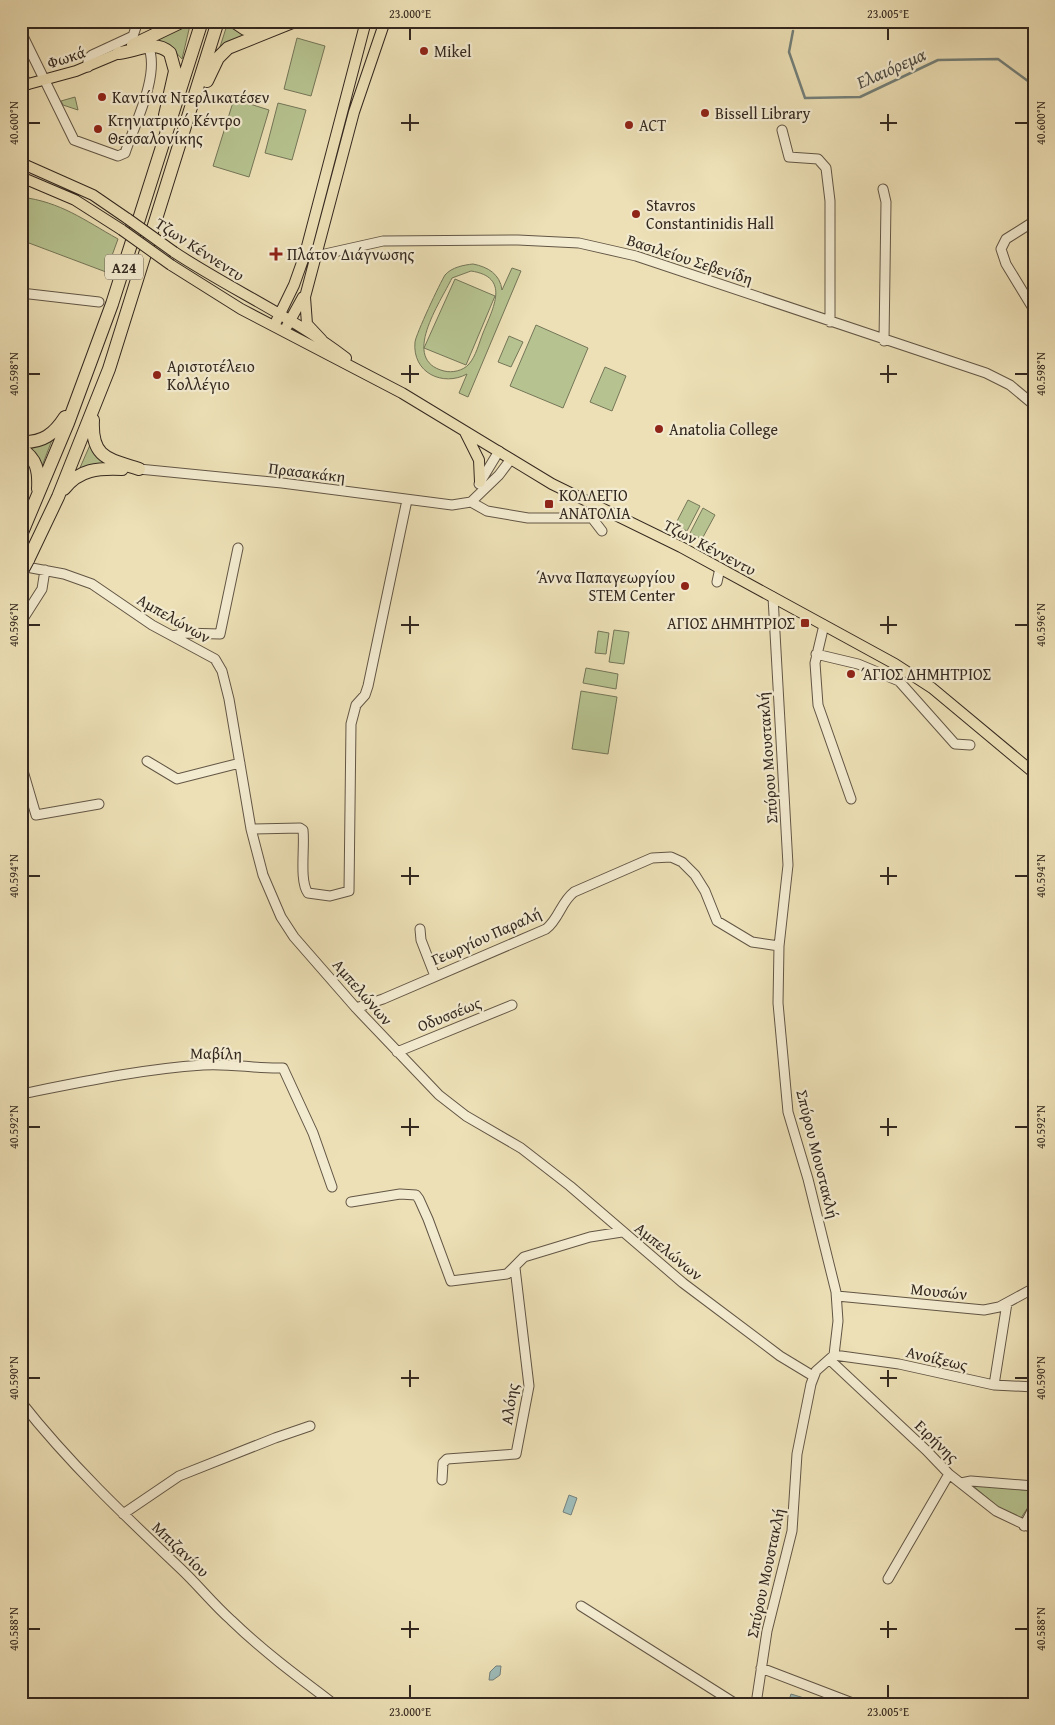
<svg xmlns="http://www.w3.org/2000/svg" width="1055" height="1725" font-family="'Gentium Book Plus',serif">
	<style>
		.green { fill: #b6c390; stroke: #747658; fill-rule: evenodd }
		.water { fill: #9dbbb8; stroke: #73807b }
		.lines { fill: none; stroke-linecap: round; stroke-linejoin: round }
		.stream { stroke: #73807b; stroke-width: 2.5 }
		.minor-casing { stroke: #625645; stroke-width: 11 }
		.major-casing { stroke: #33281f; stroke-width: 12 }
		.highway-casing { stroke: #33281f; stroke-width: 14 }
		.minor { stroke: #f3ebd0; stroke-width: 9 }
		.major { stroke: #ede0b6; stroke-width: 10 }
		.highway { stroke: #ede0b6; stroke-width: 12 }
		.major-bridge-casing { stroke: #33281f; stroke-width: 12; stroke-linecap: butt }
		.highway-bridge-casing { stroke: #33281f; stroke-width: 14; stroke-linecap: butt }
		.major-bridge { stroke: #ede0b6; stroke-width: 10 }
		.highway-bridge { stroke: #ede0b6; stroke-width: 12 }
		.ticks { fill: none; stroke: #33281f; stroke-width: 2 }
		.poi-dot { fill: #8f2418; stroke: #f3ebd0; stroke-width: 2 }
		.labels { text-anchor: middle; dominant-baseline: central; stroke-width: 4.5; stroke-linejoin: round; paint-order: stroke }
		.shield { fill: #f3ebd0; stroke: #6d6254; stroke-width: 1 }
		.shield-label { font-size: 15px; font-weight: bold; fill: #33281f }
		.poi-label { font-size: 16px; fill: #33281f; stroke: #f3ebd0; text-anchor: start }
		.street-label { font-size: 16px; fill: #33281f; stroke: #f3ebd0 }
		.water-label { font-size: 18px; font-style: italic; fill: #4e4d45; stroke: #f3ebd0 }
		.neatline { fill: none; stroke: #33281f; stroke-width: 2 }
		.ticks-label { font-size: 12px; text-anchor: middle; fill: #33281f }
	</style>
	<rect width="100%" height="100%" fill="#ede0b6"/>
	<filter id="stains"><feTurbulence type="fractalNoise" baseFrequency=".004" numOctaves="4"/><feColorMatrix values="0 0 0 0 .2 0 0 0 0 .09 0 0 0 0 .02 0 0 0 .5 -.17"/></filter>
	<radialGradient id="worn" r=".72"><stop offset=".6" stop-color="#630" stop-opacity="0"/><stop offset="1" stop-color="#630" stop-opacity=".3"/></radialGradient>
	<path class="green" d="M191,21L182,59L169,45L150,41Z
		M228,22L252,33L218,53Z
		M297,38L325,46L311,96L284,89Z
		M75,97L78,110L63,105L61,101Z
		M234,99L269,110L249,177L213,166Z
		M278,103L306,110L292,160L265,153Z
		M21,197C61,202 84,220 118,239L106,272L21,240Z
		M473,264C488,267 500,274 502,290L512,268L521,271L468,397L459,393L467,374C443,387 412,373 415,342C416,334 440,283 445,275C452,267 464,265 473,264ZM471,271C511,277 493,308 483,333C479,343 476,356 469,364C463,371 452,373 444,371C400,360 440,303 452,278Z
		M455,279L495,296L466,365L424,348Z
		M536,325L588,348L563,408L510,386Z
		M509,336L523,342L511,367L498,362Z
		M605,367L626,376L612,411L590,402Z
		M52,440L42,466L26,447Z
		M90,445L106,463L79,470Z
		M688,500L700,506L687,531L675,525Z
		M703,508L715,515L702,539L690,533Z
		M614,630L629,632L624,664L609,662Z
		M598,631L609,633L606,654L595,653Z
		M586,668L618,674L616,689L583,683Z
		M581,691L617,697L608,754L572,749Z
		M972,1485L1034,1491V1498L1021,1518L1004,1512Z"/>
	<path class="water" d="M569,1495L577,1498L571,1515L563,1512Z
		M496,1666H501L500,1675L493,1680H489L490,1672Z
		M791,1694L804,1698L803,1703L789,1700Z"/>
	<g class="lines">
		<path class="stream" d="M793,31L789,52L805,98L860,97L938,60L998,59L1032,84L1034,130"/>
		<g class="minor-casing">
			<path id="minor" d="M250,21H277
				M814,21H840
				M21,32L74,140L118,156L125,153C134,126 161,73 148,46
				M88,67V59L92,55L133,36L138,21
				M21,72L27,85
				M782,130L789,157L818,159L826,168L830,201V322
				M883,189L886,202L884,341
				M1034,215L1033,222L1006,239L1001,249L1006,264L1034,310
				M316,256L383,241L518,240L579,243L636,256L986,373L1010,385L1034,405
				M21,293L99,302
				M139,469L282,483L452,505L471,502L499,475L511,459
				M479,484L499,451
				M471,502L487,511L528,518H592L602,531
				M21,566L64,574L92,584L152,625L215,659L222,671L229,699L251,829L263,875L281,917L294,937L356,1008L439,1095L466,1116L521,1148L570,1186L683,1283L780,1356L813,1376
				M717,582L720,568
				M21,622L42,589L45,570
				M824,625L815,663L818,705L851,799
				M173,636L184,633L220,634L238,548
				M816,654L858,664L899,681L955,744L970,745
				M147,761L177,779L240,763
				M21,764L36,815L99,804
				M251,829L300,828L303,830C305,847 299,881 308,893L330,896L349,891L351,724L356,705L365,695L368,686L407,500
				M420,929L421,940L435,976
				M356,1008L383,999L546,929C559,919 561,902 574,892L652,858L671,857L682,862L695,875L705,891L717,921L752,942L779,946
				M397,1052L512,1005
				M21,1094C81,1082 142,1069 203,1065C230,1063 256,1069 283,1068L313,1133L332,1187
				M351,1202L400,1194L416,1195L419,1199L428,1219L451,1281L507,1274L524,1257L590,1237L622,1232
				M837,1296L984,1310L999,1307L1034,1288
				M834,1355L899,1364L994,1385L1034,1387
				M830,1360L926,1450L949,1474L996,1511L1034,1529
				M994,1385L1007,1303
				M21,1402C69,1463 125,1516 181,1569C198,1585 213,1604 231,1620C263,1651 298,1677 334,1704
				M442,1480L443,1463L447,1459L516,1454L529,1386L515,1268
				M961,1483L971,1481L1034,1486
				M123,1514L179,1476L275,1438L310,1426
				M1024,1526L1034,1507
				M888,1579L949,1474
				M581,1606L736,1704
				M761,1668L855,1704
				M756,1704L767,1631L792,1531L797,1454L811,1384L816,1371L834,1355L838,1321L836,1292L808,1179L788,1112L778,1003L779,946L788,865L773,597"/>
		</g>
		<g class="major-casing">
			<path id="major" d="M21,86L76,71L119,53
				M21,163L93,195L128,219
				M21,177L75,200L122,230
				M174,252C230,289 293,317 346,358
				M171,265L241,309L402,393L552,484L681,547L895,664L932,688L1034,773
				M274,326L294,285L305,254L366,21
				M287,326L303,297
				M322,340L307,324L305,297L354,112L385,21
				M465,432L479,460L480,482"/>
		</g>
		<g class="highway-casing">
			<path id="highway" d="M233,21L245,29L265,25
				M133,45L183,21
				M119,53C137,51 155,39 170,53L175,71L165,115
				M207,81L218,58L228,48L295,21
				M93,420C91,458 108,459 139,469
				M21,442C43,443 54,434 65,417
				M21,449C37,458 39,472 38,489
				M64,489C79,469 99,468 122,469
				M21,535L68,423L112,304L202,21
				M28,560L58,497L109,369L218,21"/>
		</g>
		<use href="#minor" class="minor"/>
		<use href="#major" class="major"/>
		<use href="#highway" class="highway"/>
		<g class="major-bridge-casing">
			<path id="major-bridge" d="M128,219L174,252
				M122,230L171,265"/>
		</g>
		<g class="highway-bridge-casing">
			<path id="highway-bridge" d="M21,573L28,560"/>
		</g>
		<use href="#major-bridge" class="major-bridge"/>
		<use href="#highway-bridge" class="highway-bridge"/>
	</g>
	<path class="ticks" d="M410,28V40M888,28V40M410,114V131M888,114V131M28,123H40M401,123H419M880,123H897M1015,123H1028M410,365V383M888,365V383M28,374H40M401,374H419M880,374H897M1015,374H1028M410,616V634M888,616V634M28,625H40M401,625H419M880,625H897M1015,625H1028M410,867V885M888,867V885M28,876H40M401,876H419M880,876H897M1015,876H1028M410,1118V1136M888,1118V1136M28,1127H40M401,1127H419M880,1127H897M1015,1127H1028M410,1370V1387M888,1370V1387M28,1378H40M401,1378H419M880,1378H897M1015,1378H1028M410,1621V1638M888,1621V1638M28,1629H40M401,1629H419M880,1629H897M1015,1629H1028M410,1685V1698M888,1685V1698"/>
	<g class="poi-dot">
		<circle cx="424" cy="51" r="5"/>
		<circle cx="102" cy="97" r="5"/>
		<circle cx="705" cy="113" r="5"/>
		<circle cx="629" cy="125" r="5"/>
		<circle cx="98" cy="129" r="5"/>
		<circle cx="636" cy="214" r="5"/>
		<path d="M273.5 246.5h5v5h5v5h-5v5h-5v-5h-5v-5h5z"/>
		<circle cx="157" cy="375" r="5"/>
		<circle cx="659" cy="429" r="5"/>
		<rect x="544" y="499" width="10" height="10" rx="2.5"/>
		<circle cx="685" cy="586" r="5"/>
		<rect x="800" y="618" width="10" height="10" rx="2.5"/>
		<circle cx="851" cy="674" r="5"/>
	</g>
	<g class="labels">
		<rect class="shield" x="105" y="254.5" width="38" height="25" rx="4"/>
		<g class="shield-label">
			<text x="124" y="267">Α24</text>
		</g>
		<g class="poi-label">
			<text x="434" y="51">Mikel</text>
			<text x="112" y="97">Καντίνα Ντερλικατέσεν</text>
			<text x="715" y="113">Bissell Library</text>
			<text x="108" y="120">Κτηνιατρικό Κέντρο<tspan x="108" dy="18">Θεσσαλονίκης</tspan></text>
			<text x="639" y="125">ACT</text>
			<text x="646" y="205">Stavros<tspan x="646" dy="18">Constantinidis Hall</tspan></text>
			<text x="287" y="254">Πλάτον Διάγνωσης</text>
			<text x="167" y="366">Αριστοτέλειο<tspan x="167" dy="18">Κολλέγιο</tspan></text>
			<text x="669" y="429">Anatolia College</text>
			<text x="559" y="495">ΚΟΛΛΕΓΙΟ<tspan x="559" dy="18">ΑΝΑΤΟΛΙΑ</tspan></text>
			<text x="675" y="577" text-anchor="end">Άννα Παπαγεωργίου<tspan x="675" dy="18">STEM Center</tspan></text>
			<text x="795" y="623" text-anchor="end">ΑΓΙΟΣ ΔΗΜΗΤΡΙΟΣ</text>
			<text x="861" y="674">ΆΓΙΟΣ ΔΗΜΗΤΡΙΟΣ</text>
		</g>
		<g class="street-label">
			<text transform="translate(66 57) rotate(-18)">Φωκά</text>
			<text transform="translate(200 249) rotate(33)">Τζων Κέννεντυ</text>
			<text transform="translate(690 259) rotate(18)">Βασιλείου Σεβενίδη</text>
			<text transform="translate(307 472) rotate(7)">Πρασακάκη</text>
			<text transform="translate(710 547) rotate(28)">Τζων Κέννεντυ</text>
			<text transform="translate(174 618) rotate(30)">Αμπελώνων</text>
			<text transform="translate(767 758) rotate(-94)">Σπύρου Μουστακλή</text>
			<text transform="translate(486 936) rotate(-24)">Γεωργίου Παραλή</text>
			<text transform="translate(363 992) rotate(49)">Αμπελώνων</text>
			<text transform="translate(449 1014) rotate(-22)">Οδυσσέως</text>
			<text transform="translate(216 1053) rotate(1)">Μαβίλη</text>
			<text transform="translate(818 1154) rotate(76)">Σπύρου Μουστακλή</text>
			<text transform="translate(669 1251) rotate(39)">Αμπελώνων</text>
			<text transform="translate(939 1291) rotate(6)">Μουσών</text>
			<text transform="translate(937 1358) rotate(13)">Ανοίξεως</text>
			<text transform="translate(509 1404) rotate(-81)">Αλόης</text>
			<text transform="translate(937 1441) rotate(44)">Ειρήνης</text>
			<text transform="translate(181 1549) rotate(44)">Μπιζανίου</text>
			<text transform="translate(765 1573) rotate(-78)">Σπύρου Μουστακλή</text>
		</g>
		<g class="water-label">
			<text transform="translate(891 68) rotate(-24)">Ελαιόρεμα</text>
		</g>
	</g>
	<rect width="1055" height="1725" fill="none" stroke="#ede0b6" stroke-width="55"/>
	<rect x="28" y="28" width="1000" height="1670" class="neatline"/>
	<g class="ticks-label">
		<text x="410" y="18">23.000°E</text>
		<text x="888" y="18">23.005°E</text>
		<text transform="translate(14 123) rotate(-90)" y="4">40.600°N</text>
		<text transform="translate(1041 123) rotate(-90)" y="4">40.600°N</text>
		<text transform="translate(14 374) rotate(-90)" y="4">40.598°N</text>
		<text transform="translate(1041 374) rotate(-90)" y="4">40.598°N</text>
		<text transform="translate(14 625) rotate(-90)" y="4">40.596°N</text>
		<text transform="translate(1041 625) rotate(-90)" y="4">40.596°N</text>
		<text transform="translate(14 876) rotate(-90)" y="4">40.594°N</text>
		<text transform="translate(1041 876) rotate(-90)" y="4">40.594°N</text>
		<text transform="translate(14 1127) rotate(-90)" y="4">40.592°N</text>
		<text transform="translate(1041 1127) rotate(-90)" y="4">40.592°N</text>
		<text transform="translate(14 1378) rotate(-90)" y="4">40.590°N</text>
		<text transform="translate(1041 1378) rotate(-90)" y="4">40.590°N</text>
		<text transform="translate(14 1629) rotate(-90)" y="4">40.588°N</text>
		<text transform="translate(1041 1629) rotate(-90)" y="4">40.588°N</text>
		<text x="410" y="1716">23.000°E</text>
		<text x="888" y="1716">23.005°E</text>
	</g>
	<rect width="100%" height="100%" filter="url(#stains)"/>
	<rect width="100%" height="100%" fill="url(#worn)"/>
</svg>
